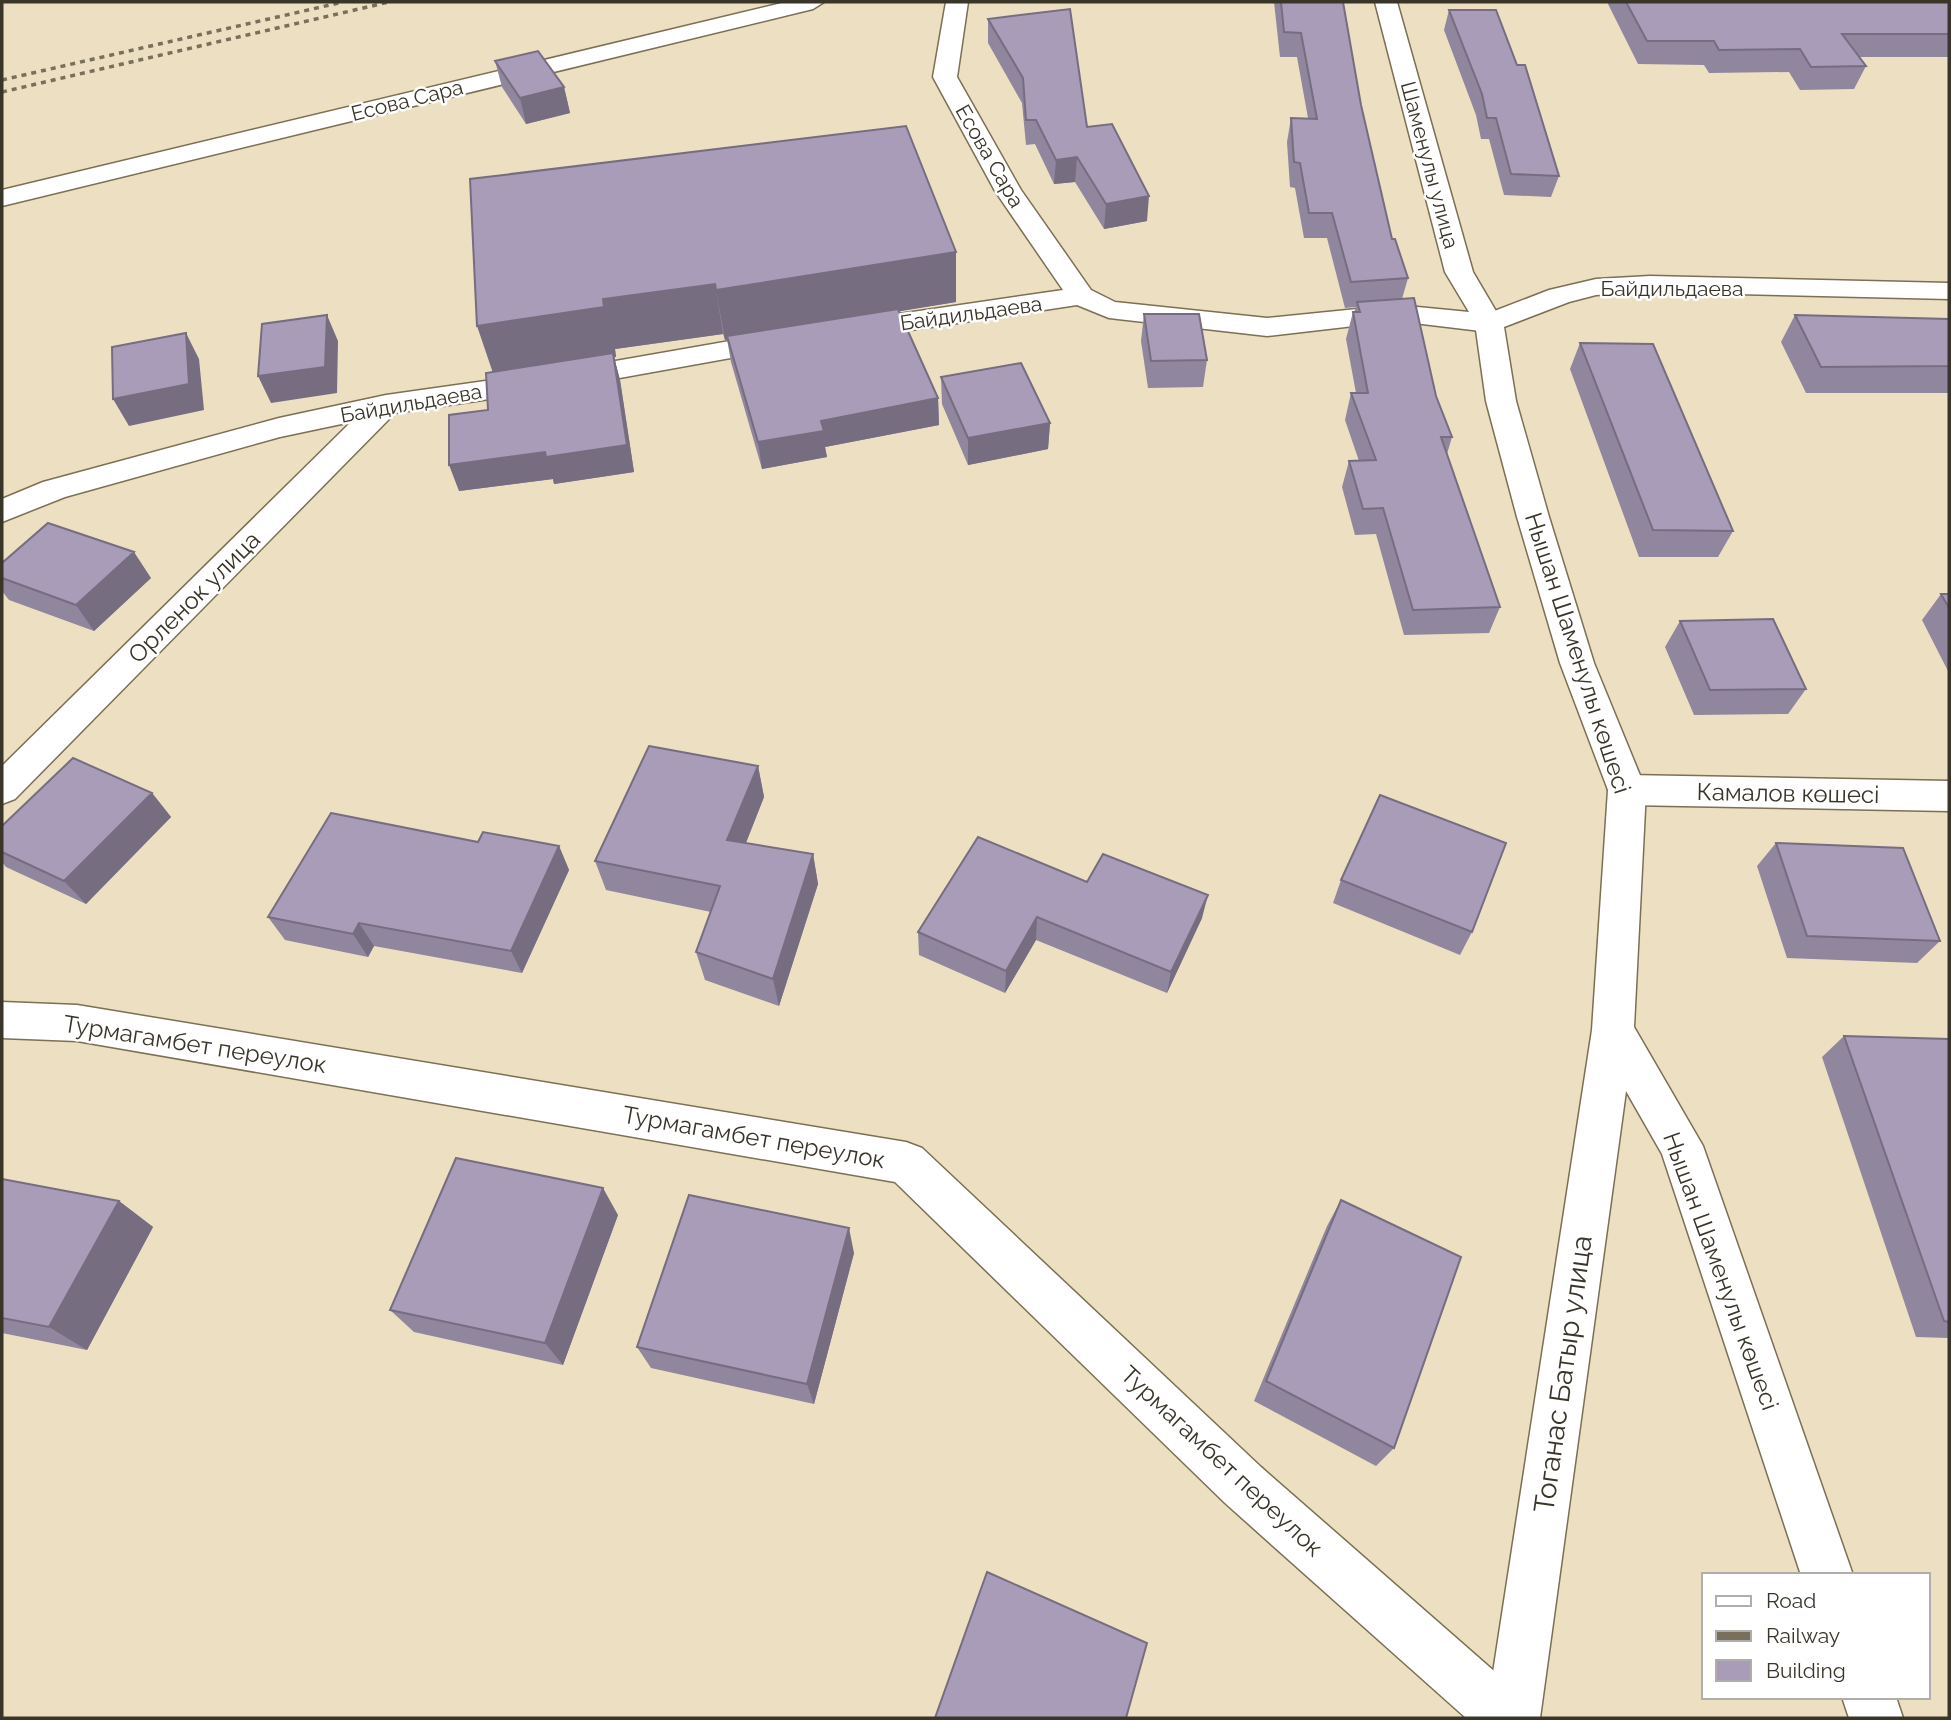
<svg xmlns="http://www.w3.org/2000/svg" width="1951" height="1720" font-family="Raleway,sans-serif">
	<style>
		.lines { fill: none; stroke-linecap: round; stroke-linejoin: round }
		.street-casing { stroke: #7b6f54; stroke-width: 3 }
		.secondary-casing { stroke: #7b6f54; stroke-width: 3 }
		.street { fill: #fff; fill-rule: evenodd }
		.secondary { fill: #fff; fill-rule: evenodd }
		.rail { stroke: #78705d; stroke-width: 3.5; stroke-dasharray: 5 5; stroke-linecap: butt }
		.wall { fill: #90869e }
		.shaded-wall { fill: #766d81 }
		.building { fill: #a89cb8; stroke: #766d81; stroke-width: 2 }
		.labels { text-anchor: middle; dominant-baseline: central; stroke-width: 5; stroke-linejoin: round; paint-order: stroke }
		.far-street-label { font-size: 21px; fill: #3a3529; stroke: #fff }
		.street-label { font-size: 24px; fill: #3a3529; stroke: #fff }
		.near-street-label { font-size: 28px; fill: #3a3529; stroke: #fff }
	</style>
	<rect width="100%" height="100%" fill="#eddfc1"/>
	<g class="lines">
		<g class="street-casing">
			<path id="street" d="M786,2H824L813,9L2,206V190Z
				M946,2H968L957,77L1021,190L1091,290L1115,302L1267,318L1397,305L1469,312L1445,272L1375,2H1397L1473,272L1503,323L1499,329L1489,332L1397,321L1267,336L1109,318L1077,305L851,339L841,336L837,330L841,324L851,321L1063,290L995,191L933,77Z
				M781,332L791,335L795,341L791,347L564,388L395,413L15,799L2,804V766L351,422L280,437L65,497L2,522V499L43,482L279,418L386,395L564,370Z
				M1627,775L1949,781V811L1627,805L1614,800L1608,790L1614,780Z
				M2,1002L77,1005L906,1142L922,1148L1261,1467L1526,1699L1534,1718H1466L1225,1503L895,1182L77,1041L2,1038Z"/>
		</g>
		<g class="secondary-casing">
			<path id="secondary" d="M1650,276L1949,283V299L1650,292L1596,295L1569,302L1504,327L1516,401L1549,517L1594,663L1646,790L1634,1027L1703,1146L1853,1575H1801L1662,1154L1626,1091L1540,1718H1486L1592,1030L1608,790L1560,663L1517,517L1486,401L1475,323L1479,317L1549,290L1596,279Z
				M1842,1697H1896L1903,1718H1849Z"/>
		</g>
		<use href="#street" class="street"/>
		<use href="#secondary" class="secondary"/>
		<path class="rail" d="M2,80L343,2
			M2,92L389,2"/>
	</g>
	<path class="wall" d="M1274,2H1343L1361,105L1392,239L1408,278L1402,299L1436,396L1452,437L1447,454L1500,607L1489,633L1404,635L1376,534L1355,535L1342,487L1349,461H1359L1345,420L1351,393H1356L1346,339L1353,312H1354L1356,307L1345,308L1327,238H1304L1295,188L1290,187L1287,142L1291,118H1308L1297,57H1280Z
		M1607,2H1949V57H1859L1866,66L1854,89L1800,90L1789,72L1709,73L1704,65L1638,64Z
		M1449,10L1559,176L1551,197L1504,195L1489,139H1481L1476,115L1444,30Z
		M988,19L1087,127L1147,221L1104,229L1075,182L1054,184L1035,144L1026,145L1022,103L988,43Z
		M495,61L564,87L570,113L526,124L502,87Z
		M470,179L956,252V302L899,311L938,398L939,425L825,447L827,457L762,469L731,362L727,339L725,340L723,334L615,349L616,357H614L620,380L634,472L554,484L553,479L459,491L488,410L493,372Z
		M1144,314L1207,360L1203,387L1148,388L1141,341Z
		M1795,315L1949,319V393H1806L1781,342Z
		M1580,343L1733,531L1718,557H1639L1570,369Z
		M941,377L1050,423L1048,449L968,465L942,404Z
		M2,563L151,578L94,631L9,600L2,591Z
		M1941,594H1949V673L1922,620Z
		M1680,621L1806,689L1788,714L1694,715L1665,647Z
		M758,766L764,797L746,843L813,854L818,884L779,1006L705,980L696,952L711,912L606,890L595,861Z
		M152,793L171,817L86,904L6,867L2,862V826Z
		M478,842L559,846L569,870L522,973L374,946L368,957L285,940L268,917Z
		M1776,843L1940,941L1917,963L1787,958L1757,866Z
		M1341,880L1472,932L1460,955L1333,903Z
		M1087,882L1202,918L1167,993L1036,940L1005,993L919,955L918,932Z
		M1844,1036L1949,1039V1338L1916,1337L1822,1057Z
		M2,1179L119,1201L153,1227L87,1350L2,1333Z
		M1341,1200L1394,1448L1376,1466L1254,1401L1327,1226Z
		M618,1215L563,1365L414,1332L390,1310Z
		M854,1253L814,1404L651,1368L637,1347Z"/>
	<path class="shaded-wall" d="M564,87L570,113L526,124L520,98Z
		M1077,157L1075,182L1054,184L1056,160Z
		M1149,196L1147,221L1104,229L1106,204Z
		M956,252V302L725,340L716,290Z
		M715,284L723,334L615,349L616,357H614L620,380L634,472L554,484L553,479L459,491L449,465L545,452L627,445L494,376L477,326L603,299Z
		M327,315L338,341L337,393L271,403L258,376Z
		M186,333L199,359L204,410L129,426L113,399Z
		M938,398L939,425L825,447L827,457L762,469L758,442L821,421Z
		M1050,423L1048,449L968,465V438Z
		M134,552L151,578L94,631L76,605Z
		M758,766L764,797L735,870L727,840Z
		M152,793L171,817L86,904L64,881Z
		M559,846L569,870L522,973L511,951Z
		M813,854L818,884L779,1006L773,979Z
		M1208,895L1202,918L1167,993L1171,972Z
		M1037,917L1036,940L1005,993L1006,971Z
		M359,923L374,946L368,957L353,934Z
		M603,1188L618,1215L563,1365L545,1343Z
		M119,1201L153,1227L87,1350L49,1327Z
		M849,1228L854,1253L814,1404L807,1384Z"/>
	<path class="building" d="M1281,2H1343L1361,105L1392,239H1395L1408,278L1351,282L1332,213H1309L1300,163L1294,162L1291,118L1317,119L1301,33L1284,32Z
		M1626,2H1949V34H1842L1866,66L1811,67L1800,49L1719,50L1714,41H1647Z
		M1070,9L1087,127L1112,124L1149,196L1106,204L1077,157L1056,160L1036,120H1026L1023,78L988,19Z
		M1449,10H1496L1517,65H1525L1559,176L1511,174L1496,118H1487L1482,94Z
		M538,51L564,87L520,98L495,61Z
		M906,126L956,252L716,290L715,284L603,299L604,307L477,326L470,179Z
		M1414,298L1436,396L1452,437H1441L1500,607L1413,610L1383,508L1363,509L1349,461L1376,460L1351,393H1368L1353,312H1360L1357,302Z
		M898,309L938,398L821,421L824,431L758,442L727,336Z
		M1144,314H1199L1207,360L1151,361Z
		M327,315L325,367L258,376L262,324Z
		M1795,315L1949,319V366L1821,367Z
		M186,333L189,384L113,399L112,347Z
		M1580,343L1653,344L1733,531L1653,530Z
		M613,353L627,445L546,457L545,452L449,465V415L488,410L486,373Z
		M1021,363L1050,423L968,438L941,377Z
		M48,523L134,552L76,605L2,578V563Z
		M1941,594H1949V608Z
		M1773,619L1806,689L1710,690L1680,621Z
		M649,746L758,766L727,840L813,854L773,979L696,952L720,886L595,861Z
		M73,758L152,793L64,881L2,852V826Z
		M1380,795L1506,843L1472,932L1341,880Z
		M331,813L478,842L483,832L559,846L511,951L359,923L353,934L268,917Z
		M978,837L1087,882L1103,854L1208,895L1171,972L1037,917L1006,971L918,932Z
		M1776,843L1903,848L1940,941L1807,936Z
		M1844,1036L1949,1039V1322L1944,1321Z
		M456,1158L603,1188L545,1343L390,1310Z
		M2,1179L119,1201L49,1327L2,1318Z
		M689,1195L849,1228L807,1384L637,1347Z
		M1341,1200L1461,1257L1394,1448L1266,1381Z
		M987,1572L1147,1643L1126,1718H935Z"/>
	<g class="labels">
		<g class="far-street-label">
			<text transform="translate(407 100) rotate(-14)">Есова Сара</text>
			<text transform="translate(990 156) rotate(60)">Есова Сара</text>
			<text transform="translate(1430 165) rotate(75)">Шаменулы улица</text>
			<text x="1672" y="288">Байдильдаева</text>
			<text transform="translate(971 313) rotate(-8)">Байдильдаева</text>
			<text transform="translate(411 403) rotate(-10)">Байдильдаева</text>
		</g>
		<g class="street-label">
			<text transform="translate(194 597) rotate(-45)">Орленок улица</text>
			<text transform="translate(1578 653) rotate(72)">Нышан Шаменулы көшесі</text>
			<text transform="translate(1788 793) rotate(1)">Камалов көшесі</text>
			<text transform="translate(195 1044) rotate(9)">Турмагамбет переулок</text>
			<text transform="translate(754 1137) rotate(10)">Турмагамбет переулок</text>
			<text transform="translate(1721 1271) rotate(70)">Нышан Шаменулы көшесі</text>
			<text transform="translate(1222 1461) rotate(43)">Турмагамбет переулок</text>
		</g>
		<g class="near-street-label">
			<text transform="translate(1563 1374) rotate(-82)">Тоганас Батыр улица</text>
		</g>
	</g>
	<rect width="1951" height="1720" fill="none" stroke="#3a3529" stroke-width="7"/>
	<rect x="1702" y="1573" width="228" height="126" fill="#ffffff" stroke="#b0aea9" stroke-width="2"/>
	<rect x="1716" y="1596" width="35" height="10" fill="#ffffff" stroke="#b0aea9" stroke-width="2"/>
	<text x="1766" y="1608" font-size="21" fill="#3a3529">Road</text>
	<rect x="1716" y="1631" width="35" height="10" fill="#78705d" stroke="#b0aea9" stroke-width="2"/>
	<text x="1766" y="1643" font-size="21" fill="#3a3529">Railway</text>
	<rect x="1716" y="1660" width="35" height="21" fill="#a89cb8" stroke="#b0aea9" stroke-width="2"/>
	<text x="1766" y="1678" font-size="21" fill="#3a3529">Building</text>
</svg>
